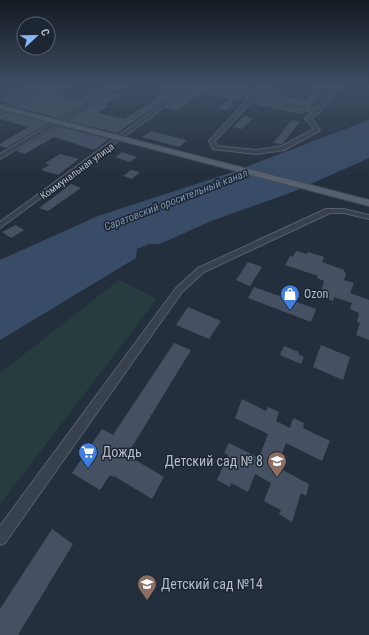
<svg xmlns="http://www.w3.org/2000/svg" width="369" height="635" font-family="'Roboto Condensed',sans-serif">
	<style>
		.green { fill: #263c3f }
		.water { fill: #394c67 }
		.building { fill: #455162 }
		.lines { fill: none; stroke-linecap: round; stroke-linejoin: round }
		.minor-casing { stroke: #565f6c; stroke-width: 2 }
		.major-casing { stroke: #414a57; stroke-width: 2 }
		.minor { fill: #38414e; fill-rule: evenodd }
		.major { fill: #56606e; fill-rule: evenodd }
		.labels { text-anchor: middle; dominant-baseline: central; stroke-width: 3; stroke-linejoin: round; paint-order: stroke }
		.far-street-label { font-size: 10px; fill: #b4bcc9; stroke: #1d2633 }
		.far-water-label { font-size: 11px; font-style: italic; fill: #7c92b1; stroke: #1d2633 }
		.poi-label { font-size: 12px; fill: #b4bcc9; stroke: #1d2633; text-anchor: start }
		.near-poi-label { font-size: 14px; fill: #b4bcc9; stroke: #1d2633; text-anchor: start }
	</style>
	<rect width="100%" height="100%" fill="#242f3e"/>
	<path class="green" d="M119,280L157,299L0,504V373Z"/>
	<path class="water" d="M369,120V158L295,191L211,221L160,244H149L137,249L136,258L0,340V260L98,216L230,173Z"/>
	<path class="building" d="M27,86H40L8,103L0,101V99Z
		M51,86H66L61,89L64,90L56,94L78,100L97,89L104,91L58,118L15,107Z
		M168,86H184L117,133L67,121L112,93L121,95L104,105L109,106L98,113L124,119L158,98L153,97Z
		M215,86H232L250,89L246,93Z
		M317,86H325L312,104L308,106L262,96L269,89L281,92L278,95L305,100Z
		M194,87H195L243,98L241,100L233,99L232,107L227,110L218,108L230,99L202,93L176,111L165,108Z
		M257,101L304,112L302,114L258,105L259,104L255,103Z
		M6,112L49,123L6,148L0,146V144L28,127L0,119V115Z
		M244,116L253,118L242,129L233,127Z
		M292,120L300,122L282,144L273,143Z
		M58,126L109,139L94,150L54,137L25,154L16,151Z
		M151,131L187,140L179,147L142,137Z
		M122,152L137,157L130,162L115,157Z
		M60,154L79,159L58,175L41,170L49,165L45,163Z
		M131,170L140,172L132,179L123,176Z
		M71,184L81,188L48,211L39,208Z
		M16,225L24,230L11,238L2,232Z
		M296,251L307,254L308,252L324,257L322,262L344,270V272L346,273L344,280L354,283L350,293L369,300V340L356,335L360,323L357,322L359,313L350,309L352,303L334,297L333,301L320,296L324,281L317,278L318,276L285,265L290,256L293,257Z
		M248,262L262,267L250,286L236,280Z
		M254,287L316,309L311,322L248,298Z
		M188,307L221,321L209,339L176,325Z
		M174,343L191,350L127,455L164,477L152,499L114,476L113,477L110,475L100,490L72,473L102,429L113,435Z
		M321,345L350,357L343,380L313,367Z
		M284,346L299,352L298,354L304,357L301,364L280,355Z
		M242,399L266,411L268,407L279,412L276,421L290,428L293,418L304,423L303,428L330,441L322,461L286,443L277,467L309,484L306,496L301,493L292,522L279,514L281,510L264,501L271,483L255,474L248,492L231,483L230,487L217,480L228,455L224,453L229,443L259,458L268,434L235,418Z
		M52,529L73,544L18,635H0V609Z"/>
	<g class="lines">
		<g class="minor-casing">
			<path id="minor" d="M44,86H50L0,113V109Z
				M115,86H121L0,159V154Z
				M187,86H193L0,228V222Z
				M195,86H206L252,96L261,86H266L257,97L317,109L333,86H338L320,112L311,118L320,130L319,131L284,150L257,154L213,149L209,141L249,98ZM254,99L313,112L305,118L314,129L282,146L257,150L217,146L215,141Z
				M326,209H344L369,215V219L344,213H330L204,272L182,292L5,543L0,545V526L176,288L198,268Z"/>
		</g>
		<g class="major-casing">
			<path id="major" d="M0,105L369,200V206L0,109Z"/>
		</g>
		<use href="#minor" class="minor"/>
		<use href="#major" class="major"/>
	</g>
	<linearGradient id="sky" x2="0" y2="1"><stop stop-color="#141a22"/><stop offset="0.49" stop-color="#3f4d63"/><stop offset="1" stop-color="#3f4d63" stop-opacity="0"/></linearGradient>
	<rect width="369" height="175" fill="url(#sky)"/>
	<defs>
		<g id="shop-pin" transform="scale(1)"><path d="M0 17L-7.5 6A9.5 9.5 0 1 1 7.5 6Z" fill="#3f7fe0" stroke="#1d2633"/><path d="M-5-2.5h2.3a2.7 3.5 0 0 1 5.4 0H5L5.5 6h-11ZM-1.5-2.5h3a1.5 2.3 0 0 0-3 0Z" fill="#fff"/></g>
		<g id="supermarket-pin" transform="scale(1)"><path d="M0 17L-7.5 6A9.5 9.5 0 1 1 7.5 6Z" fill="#3f7fe0" stroke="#1d2633"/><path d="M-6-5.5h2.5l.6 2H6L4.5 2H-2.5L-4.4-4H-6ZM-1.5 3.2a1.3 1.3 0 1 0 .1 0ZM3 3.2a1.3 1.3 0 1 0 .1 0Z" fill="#fff"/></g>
		<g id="school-pin" transform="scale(1)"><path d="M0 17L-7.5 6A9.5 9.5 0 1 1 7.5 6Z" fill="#8d6e63" stroke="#1d2633"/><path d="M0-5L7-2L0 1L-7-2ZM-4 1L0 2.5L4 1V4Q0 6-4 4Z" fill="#fff"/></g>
	</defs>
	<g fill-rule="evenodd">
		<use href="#shop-pin" x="290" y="294"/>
		<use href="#supermarket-pin" x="88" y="452"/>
		<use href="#school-pin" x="277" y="461"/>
		<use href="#school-pin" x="147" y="584"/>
	</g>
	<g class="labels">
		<g class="far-street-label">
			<text transform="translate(77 171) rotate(-36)">Коммунальная улица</text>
		</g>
		<g class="far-water-label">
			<text transform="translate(176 200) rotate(-21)">Саратовский оросительный канал</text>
		</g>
		<g class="poi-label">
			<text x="304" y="294">Ozon</text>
		</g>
		<g class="near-poi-label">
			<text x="102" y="452">Дождь</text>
			<text x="263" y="461" text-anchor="end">Детский сад № 8</text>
			<text x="161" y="584">Детский сад №14</text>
		</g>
	</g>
	<g transform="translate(36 36) rotate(68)"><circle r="19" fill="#1d2633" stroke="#59626f"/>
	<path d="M0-3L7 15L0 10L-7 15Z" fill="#8ab4f8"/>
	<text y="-6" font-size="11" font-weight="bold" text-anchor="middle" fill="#b4bcc9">С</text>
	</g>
</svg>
